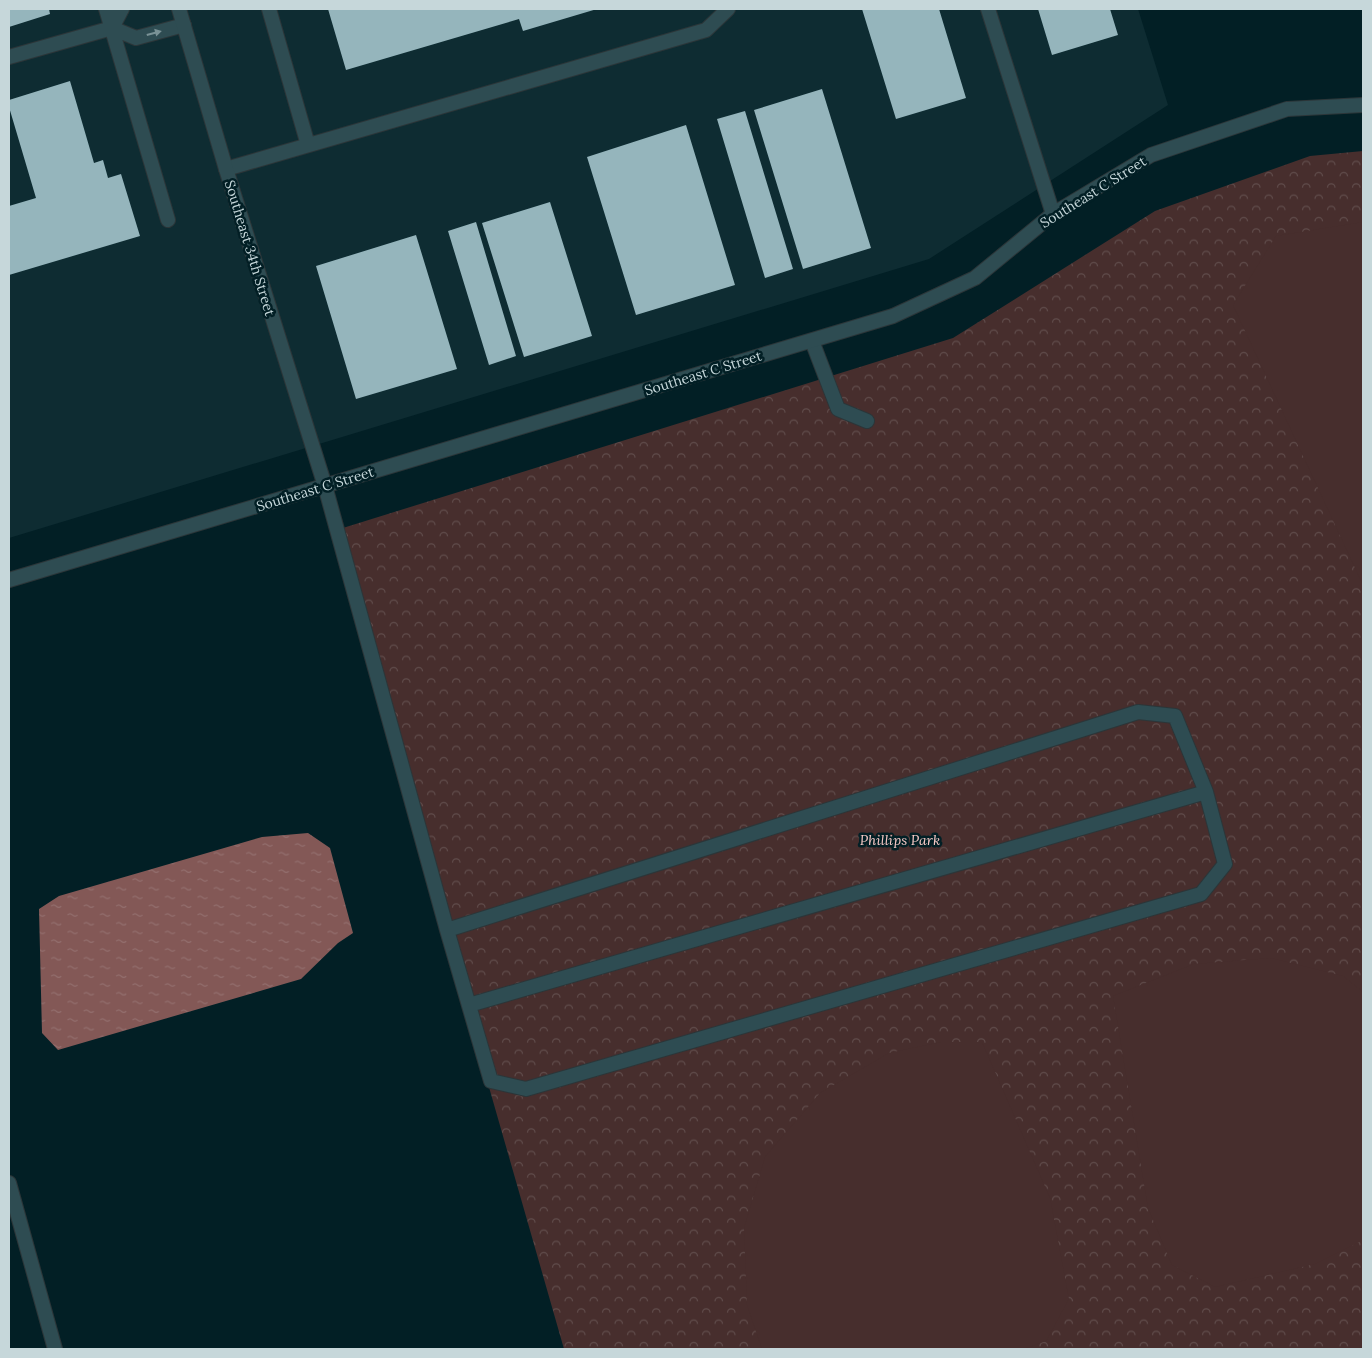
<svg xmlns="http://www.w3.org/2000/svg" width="1372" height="1358" font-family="Lora,serif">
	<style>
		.built { fill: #0e2c32 }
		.park { fill: url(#park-crowns) }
		.pitch { fill: #472e2d }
		.water { fill: url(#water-ripples) }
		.building { fill: #95b5bc }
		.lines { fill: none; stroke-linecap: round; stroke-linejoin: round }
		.service-casing { stroke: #2c3639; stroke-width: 16 }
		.minor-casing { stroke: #2c3639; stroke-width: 16 }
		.tertiary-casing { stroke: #2c3639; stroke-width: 16 }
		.service { stroke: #2e4c52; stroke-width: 14 }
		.minor { stroke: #2e4c52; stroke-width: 14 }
		.tertiary { stroke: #2e4c52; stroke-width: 14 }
		.oneway { fill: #7a9296 }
		.labels { text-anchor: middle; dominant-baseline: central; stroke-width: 5; stroke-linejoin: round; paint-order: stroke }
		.street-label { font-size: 14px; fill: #c6d7da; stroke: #021f25 }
		.park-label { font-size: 14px; font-style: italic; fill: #f6c8c5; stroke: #021f25 }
	</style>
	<defs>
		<pattern id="park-crowns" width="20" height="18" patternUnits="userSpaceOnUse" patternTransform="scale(1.25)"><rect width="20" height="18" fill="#472e2d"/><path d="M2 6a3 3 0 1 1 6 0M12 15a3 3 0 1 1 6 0" fill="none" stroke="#604c4b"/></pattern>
		<pattern id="water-ripples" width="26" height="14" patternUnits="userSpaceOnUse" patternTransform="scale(1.25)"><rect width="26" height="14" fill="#835856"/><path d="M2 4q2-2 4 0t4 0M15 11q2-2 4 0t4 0" fill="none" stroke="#936f6e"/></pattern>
	</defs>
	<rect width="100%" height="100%" fill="#021f25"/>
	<path class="built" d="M9,9H1138L1168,105L929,259L9,538Z"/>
	<path class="park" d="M1363,151V1349H564L330,532L953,338L1155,211L1310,156Z"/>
	<path class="pitch" d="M1363,222V585L1233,305L1276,236Z
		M1271,958L1343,976L1363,992V1240L1315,1264L1215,1287L1172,1265L1148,1208L1113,996L1194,964Z
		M941,1042H982L1050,1198L1069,1299L1046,1341L1024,1349H762L747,1305L744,1228L765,1157L820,1093L889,1053Z"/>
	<path class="water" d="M308,833L330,848L353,933L338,943L301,979L58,1050L42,1033L39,909L59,896L262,837Z"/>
	<path class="building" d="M9,9H49L50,14L9,27Z
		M328,9H597L523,31L519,19L346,70Z
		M862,9H939L966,98L896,119Z
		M1038,9H1110L1118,35L1052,55Z
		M70,81L94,163L103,160L108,178L121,174L140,236L9,275V206L36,198L9,107V100Z
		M822,89L871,248L803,269L754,110Z
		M745,111L793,269L765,278L717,119Z
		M686,125L735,285L636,315L587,157Z
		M550,202L592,336L524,357L482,223Z
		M476,222L516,356L489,365L448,231Z
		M416,235L457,369L356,399L316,266Z"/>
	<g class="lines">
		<g class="service-casing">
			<path id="service" d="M106,9L168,220
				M122,9L112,28L136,38L184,25
				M269,9L308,145
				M988,9L1053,214
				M9,57L112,28
				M226,169L706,30L728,9
				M812,341L838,409L867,421
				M325,486L447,930L491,1081L526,1089L1201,894L1225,864L1206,792L1175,716L1138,712L447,930
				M469,1005L1206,792
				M9,1183L55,1349"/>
		</g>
		<g class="minor-casing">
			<path id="minor" d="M179,9L226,169L325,486"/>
		</g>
		<g class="tertiary-casing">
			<path id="tertiary" d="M9,580L893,316L975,278L1053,214L1151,155L1287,109L1363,105"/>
		</g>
		<use href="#service" class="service"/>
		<use href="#minor" class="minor"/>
		<use href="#tertiary" class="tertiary"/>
	</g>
	<defs><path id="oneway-solid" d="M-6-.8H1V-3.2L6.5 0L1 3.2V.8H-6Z" transform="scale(1.25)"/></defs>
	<use class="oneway" href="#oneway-solid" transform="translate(154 33) rotate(-15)"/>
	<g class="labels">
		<g class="street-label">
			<text transform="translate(1093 192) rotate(-32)">Southeast C Street</text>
			<text transform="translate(250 248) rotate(73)">Southeast 34th Street</text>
			<text transform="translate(703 373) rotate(-17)">Southeast C Street</text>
			<text transform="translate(315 489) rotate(-17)">Southeast C Street</text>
		</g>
		<g class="park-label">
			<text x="900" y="840">Phillips Park</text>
		</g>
	</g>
	<rect width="1372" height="1358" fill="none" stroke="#c6d7da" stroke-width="20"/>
</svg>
